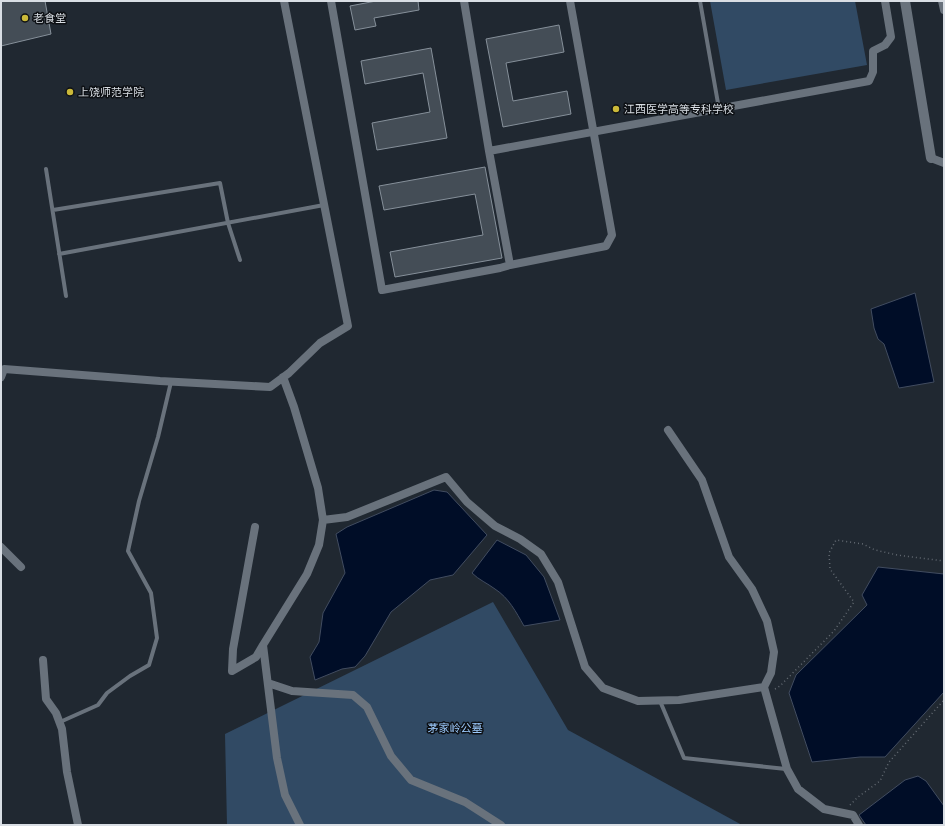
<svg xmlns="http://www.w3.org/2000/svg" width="945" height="826" font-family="'Varela Round','Noto Sans SC',sans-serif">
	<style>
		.green { fill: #314a64 }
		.water { fill: #000d27; stroke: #414c60 }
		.building { fill: #444d56; stroke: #86909a }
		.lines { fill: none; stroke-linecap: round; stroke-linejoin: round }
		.path { stroke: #636a72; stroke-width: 1.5; stroke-dasharray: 1 3; stroke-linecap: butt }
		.service { stroke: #69727c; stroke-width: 4 }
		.minor { stroke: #69727c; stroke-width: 8 }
		.tertiary { stroke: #69727c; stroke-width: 10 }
		.poi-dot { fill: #cbb939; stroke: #0d1014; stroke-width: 1.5 }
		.labels { text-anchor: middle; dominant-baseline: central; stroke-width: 3; stroke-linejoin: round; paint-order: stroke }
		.poi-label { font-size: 11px; fill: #d9dee4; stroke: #0d1014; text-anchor: start }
		.park-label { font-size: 11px; fill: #9dcbfe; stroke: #0d1014 }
	</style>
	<rect width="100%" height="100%" fill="#202831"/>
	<path class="green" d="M710,1H855L867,65L726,90Z
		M493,602L568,730L742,825H227L225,734Z"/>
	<path class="water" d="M915,293L934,382L899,388L884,344L878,339L874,328L871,309Z
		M434,490L447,492L487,535L453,575L430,580L391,612L365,656L355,667L342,669L315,680L310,657L319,642L323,613L345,573L336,534L347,527Z
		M497,540L526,555L544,577L560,620L524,626C516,612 509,598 495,589C487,583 479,580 472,573Z
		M878,567L944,574V692L885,757H860L812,762L789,693L796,675L867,605L862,595Z
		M918,776L926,781L944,806V825H866L859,815L905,780Z"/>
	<path class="building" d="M1,1H45L51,34L1,46Z
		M376,1H418L419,10L374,18L376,26L355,30L350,6Z
		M559,25L564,52L506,63L513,101L567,91L571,114L503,127L486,39Z
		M431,48L447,138L377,150L372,123L430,112L423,73L365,84L361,61Z
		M485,167L502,258L395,277L390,252L483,235L475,194L384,210L379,186Z"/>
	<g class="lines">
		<path class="path" d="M775,689L780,686L834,631L854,602L830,569L829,553L836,540L863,544L875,550L897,555L944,561
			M850,805L858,797L880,781L889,762L944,700"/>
		<path class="service" d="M700,1L719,109
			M46,169L66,296
			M53,210L220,183L228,223L240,260
			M59,254L324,205
			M660,701L684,758L786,769
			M60,722L98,705L107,693L130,676L149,665L157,638L151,593L128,551L139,501L158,437L171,382"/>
		<path class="minor" d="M331,1L382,290L500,268L510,265L606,246L612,235L570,1
			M464,1L489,151L510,265
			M942,1L944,10
			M489,151L869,81L873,72V51L885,45L891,37L885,1
			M931,158L944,163
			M1,377L4,369L160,381L270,387L289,373L320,343L348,326L284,1
			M283,377L294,407L318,488L323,520L319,545L307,574L263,645L277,758L285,795L300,825
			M668,430L702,480L729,557L752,589L767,621L774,652L771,673L764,687
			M323,520L347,517L446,477L467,502L495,526L520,539L541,554L558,582L585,667L603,688L638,701L679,700L764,687L787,769L798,789L824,809L853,815L859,825
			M255,527L233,649L232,671L256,657L263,645
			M1,547L21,567
			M43,660L46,699L56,713L62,729L67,772L78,825
			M268,683L292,691L353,695L367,707L391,756L411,780L465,802L501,825"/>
		<path class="tertiary" d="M905,1L931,158"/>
	</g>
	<g class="poi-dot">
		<circle cx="25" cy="18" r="4"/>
		<circle cx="70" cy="92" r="4"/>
		<circle cx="616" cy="109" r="4"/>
	</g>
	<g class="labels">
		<g class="poi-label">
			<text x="33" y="18">老食堂</text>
			<text x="78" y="92">上饶师范学院</text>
			<text x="624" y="109">江西医学高等专科学校</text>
		</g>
		<g class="park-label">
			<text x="455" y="728">茅家岭公墓</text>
		</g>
	</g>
	<rect width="945" height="826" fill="none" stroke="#d9dee4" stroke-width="4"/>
</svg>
